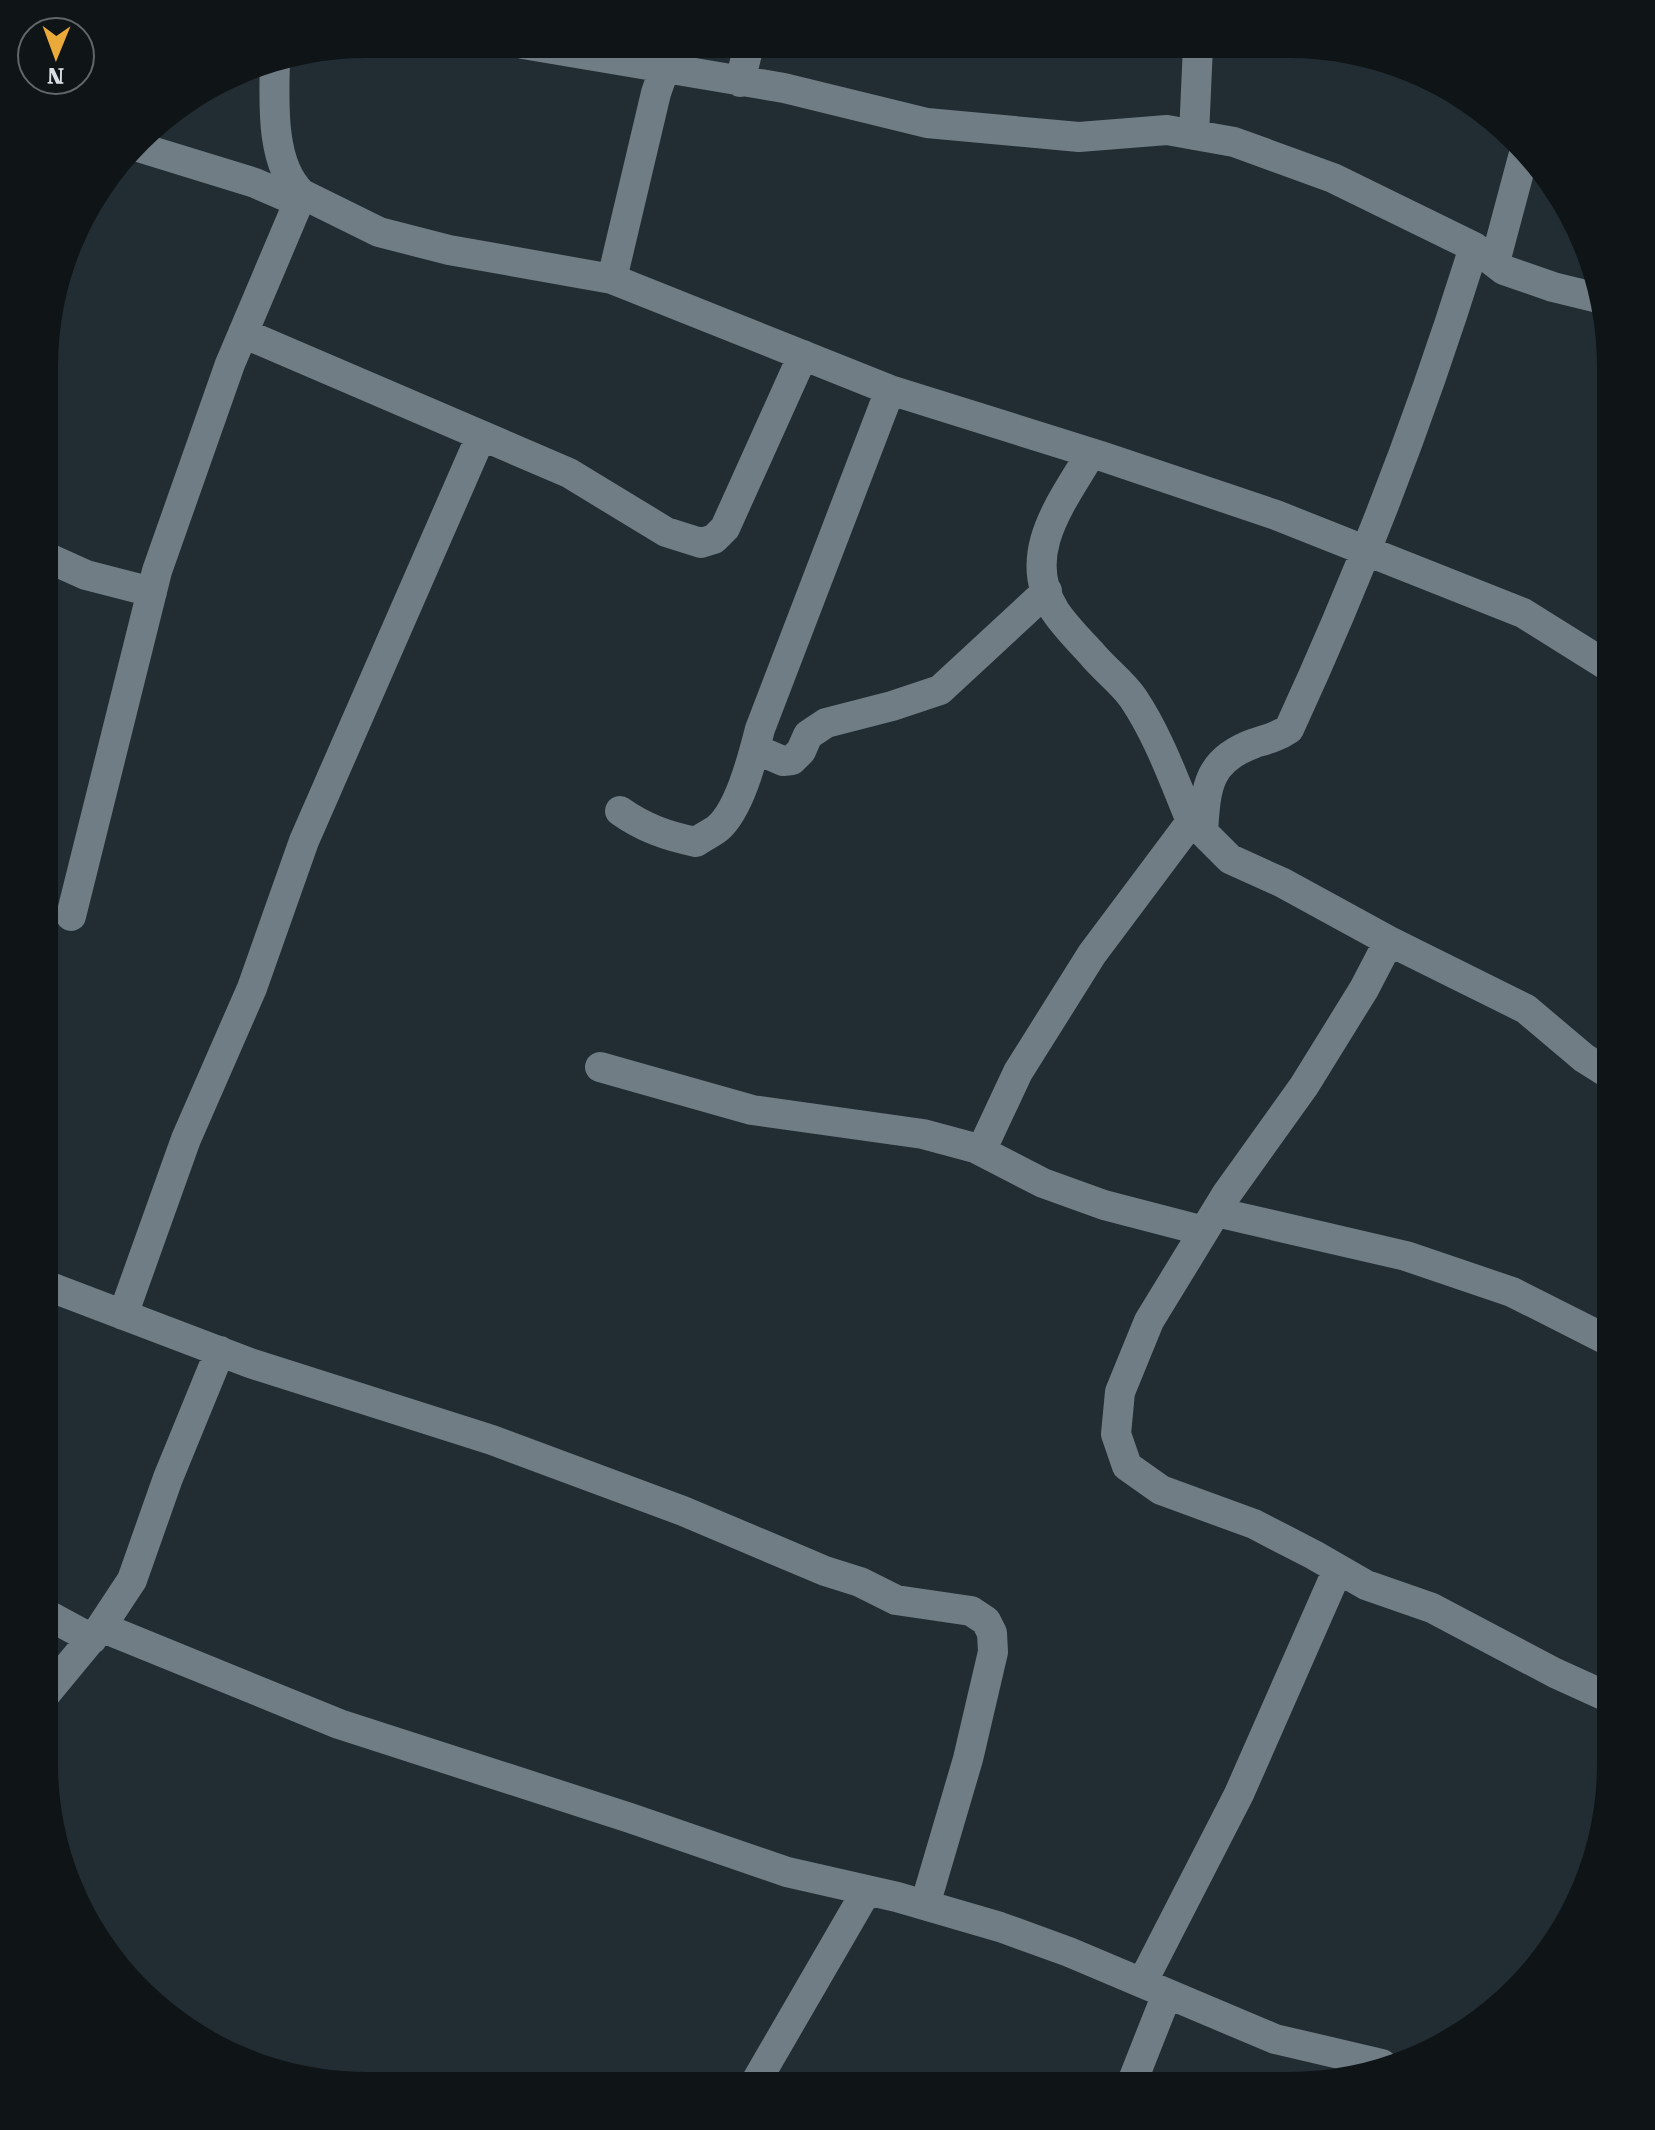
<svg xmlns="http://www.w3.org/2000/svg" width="1655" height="2130" viewBox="0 0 1655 2130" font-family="'Roboto Serif',serif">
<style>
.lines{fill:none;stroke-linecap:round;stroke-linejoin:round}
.street{stroke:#717d85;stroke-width:30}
</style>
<rect width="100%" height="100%" fill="#222c33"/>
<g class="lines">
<path class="street" d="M523 44 784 88 927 123 1079 137 1167 130 1234 142 1333 178 1474 247 1504 270 1553 287 1602 299
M275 59C274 100 270 165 302 194L379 232 449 250 612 279 890 390 1104 457 1276 515 1523 613 1611 668
M740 82 749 45
M1194 135 1198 46
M135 146 255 183 299 202
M1474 247C1423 411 1361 573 1289 729 1277 737 1268 739 1255 743 1207 760 1206 787 1203 832L1230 859 1283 883 1389 941 1526 1009 1584 1058 1611 1075
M1495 262 1523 157
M612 279 656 93 665 67
M243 333 569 473 666 532 701 543 714 539 725 528 803 355
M1091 453C1063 501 1019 554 1055 611 1065 626 1079 640 1091 653 1104 669 1122 682 1133 698 1158 735 1174 780 1191 821
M46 557 86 575 152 592
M755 749 783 761 792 760 801 751 808 735 826 723 892 706 940 690 1047 591
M620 811C644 828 667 836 696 842 703 837 712 833 718 828 740 809 753 756 760 729L890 390
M71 916 157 571 230 364 302 194
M1389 941 1364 989 1304 1086 1226 1195 1149 1321 1120 1392 1116 1434 1127 1466 1161 1490 1254 1524 1314 1555 1366 1585 1432 1608 1555 1673 1610 1698
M600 1067 752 1110 923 1134 975 1148 1043 1183 1104 1205 1204 1231
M981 1151 1018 1072 1092 954 1202 807
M1216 1212 1406 1256 1512 1292 1611 1342
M45 1285 250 1363 492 1440 683 1511 825 1571 860 1582 896 1600 971 1611 986 1621 992 1633 993 1652 968 1759 925 1905
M123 1315 186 1139 252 988 304 841 481 436
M44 1613 92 1639
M101 1627 339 1724 630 1818 787 1872 897 1897 1000 1927 1069 1952 1275 2039 1382 2064
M44 1696 101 1627 132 1580 168 1478 220 1351
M1142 1983 1239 1794 1338 1569
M754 2085 867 1890
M1131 2085 1167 1994"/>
</g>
<path d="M0 0H1655V2130H0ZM366 58H1289A308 308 0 0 1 1597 366V1764A308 308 0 0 1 1289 2072H366A308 308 0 0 1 58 1764V366A308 308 0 0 1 366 58Z" fill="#0f1417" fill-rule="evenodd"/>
<g transform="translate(56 56) rotate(181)"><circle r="38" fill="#0f1417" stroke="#606669" stroke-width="2"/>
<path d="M0-6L14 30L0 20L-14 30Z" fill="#eaaa39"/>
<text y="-12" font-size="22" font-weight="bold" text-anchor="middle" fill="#d9e0e5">N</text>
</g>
</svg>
